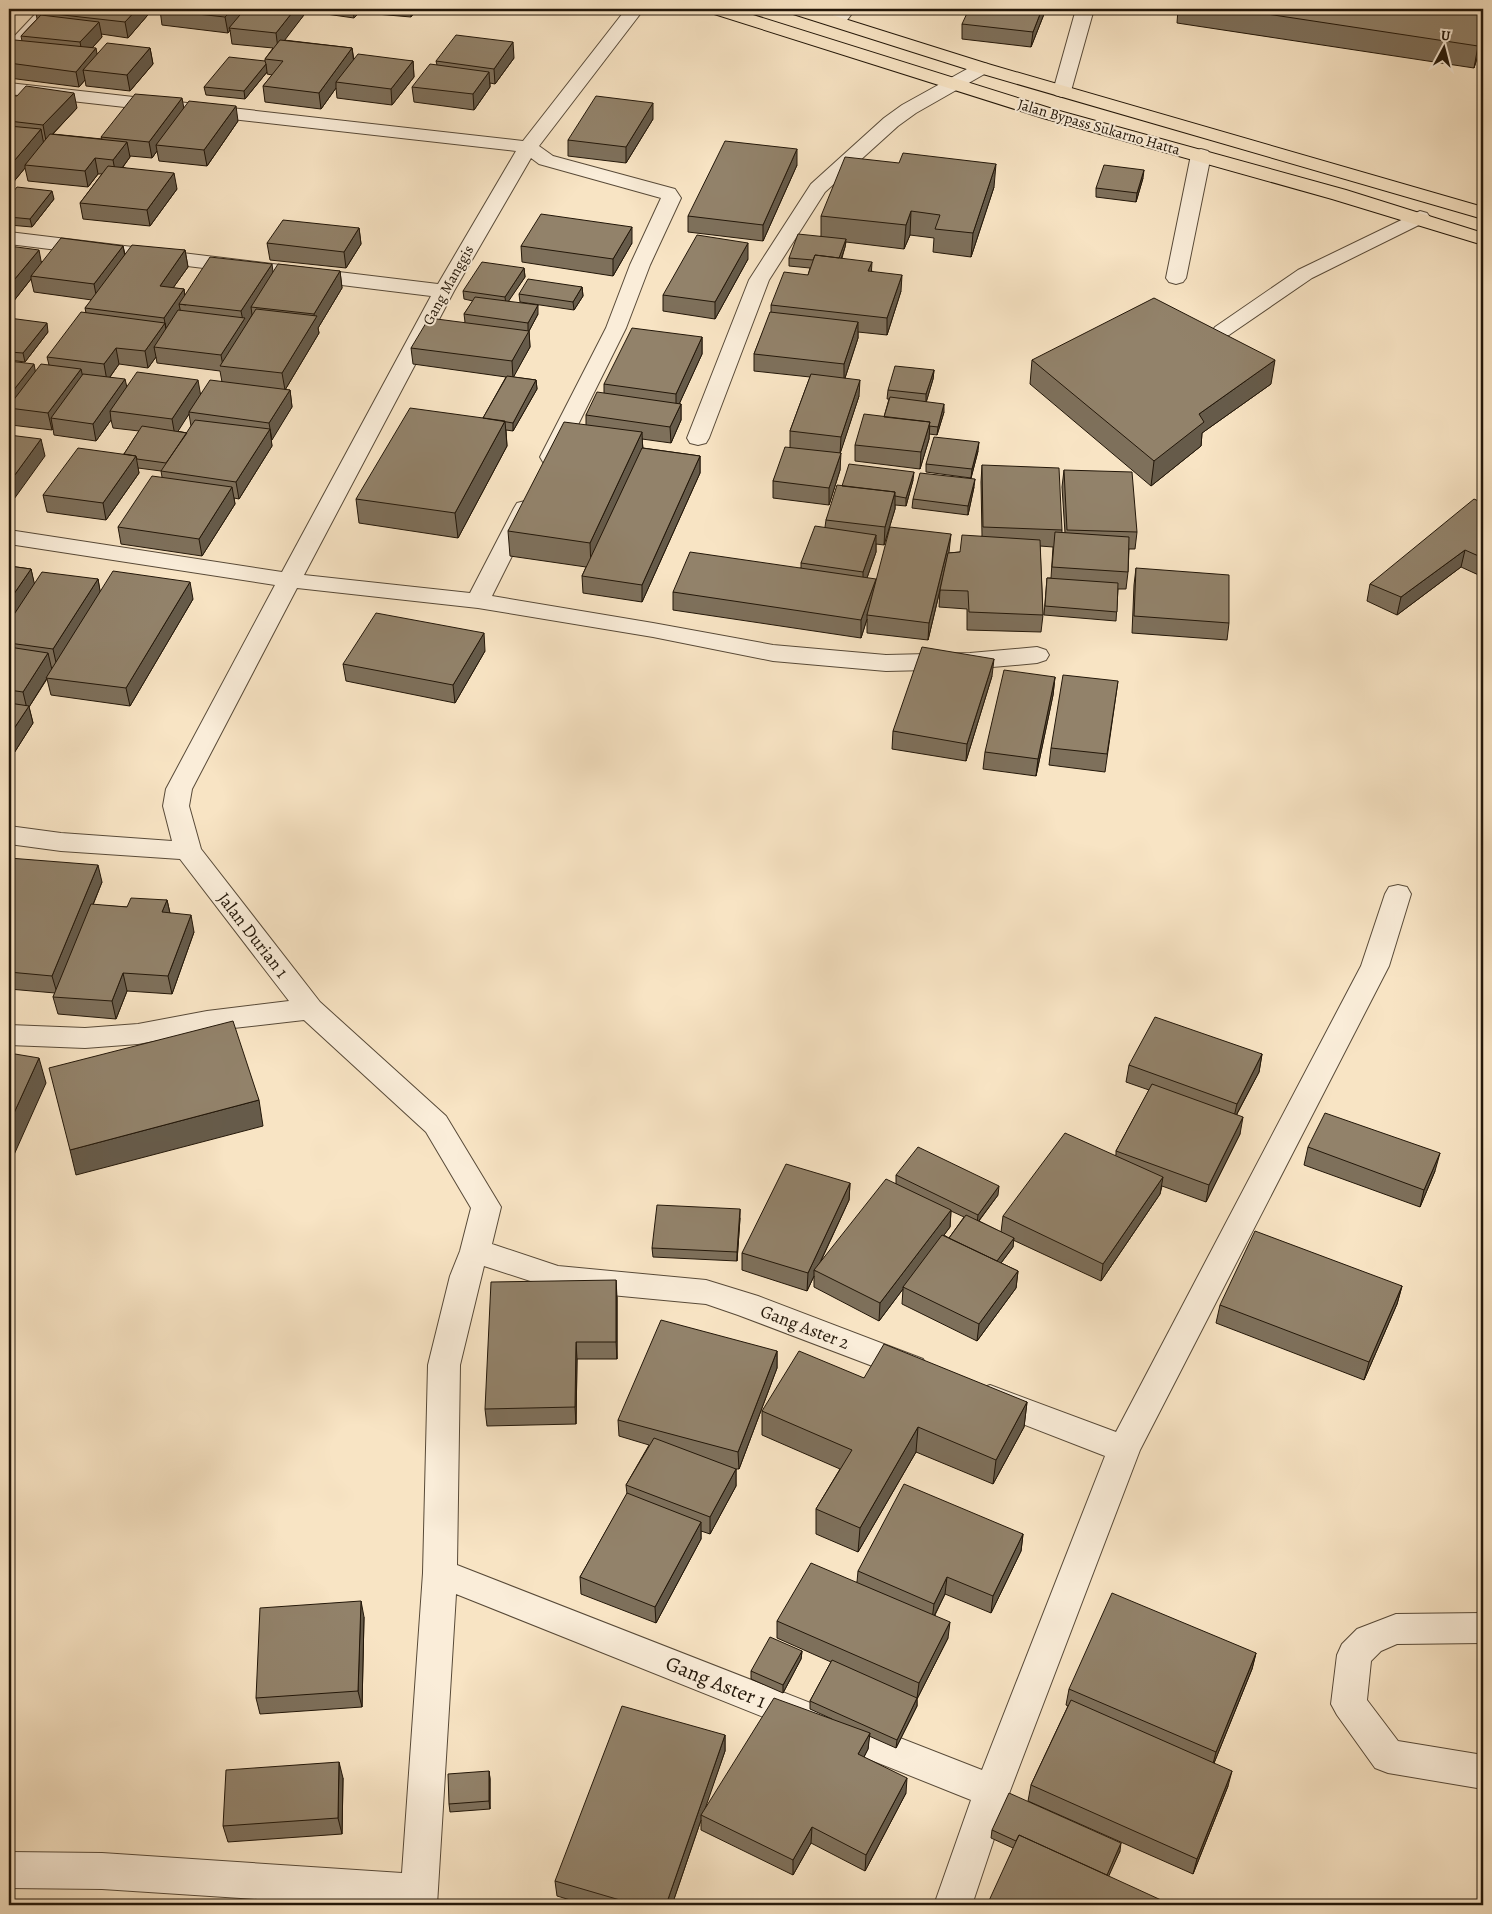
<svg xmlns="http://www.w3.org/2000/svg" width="1492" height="1914" viewBox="0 0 1492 1914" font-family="Alegreya,serif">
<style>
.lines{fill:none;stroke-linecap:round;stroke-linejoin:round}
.minor-casing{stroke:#584a38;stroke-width:2}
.highway-casing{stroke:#231709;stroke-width:2}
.minor{fill:#faedd9;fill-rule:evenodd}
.highway{fill:#f8e4c4;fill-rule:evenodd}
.wall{fill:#7e705b;stroke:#231709;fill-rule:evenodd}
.shaded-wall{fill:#665b4a;stroke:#231709}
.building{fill:#92826a;stroke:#231709}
.labels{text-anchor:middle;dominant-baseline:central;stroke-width:4;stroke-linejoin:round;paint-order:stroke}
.far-street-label{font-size:15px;fill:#231709;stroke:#faedd9}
.street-label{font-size:18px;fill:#231709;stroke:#faedd9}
.near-street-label{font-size:21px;fill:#231709;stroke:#faedd9}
</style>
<rect width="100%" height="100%" fill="#f8e4c4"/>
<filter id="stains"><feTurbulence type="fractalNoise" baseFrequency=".004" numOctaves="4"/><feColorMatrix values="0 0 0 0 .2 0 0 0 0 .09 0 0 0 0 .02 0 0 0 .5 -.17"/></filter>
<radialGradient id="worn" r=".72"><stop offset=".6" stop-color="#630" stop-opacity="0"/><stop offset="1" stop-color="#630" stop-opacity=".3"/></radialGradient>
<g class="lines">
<defs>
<path id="minor" d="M40 9H59L15 56 9 57V42Z
M626 9H644L539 146 553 156 675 189 681 198 650 265 626 328 562 457 559 462 551 464 543 462 540 457 606 328 630 265 661 198 539 164 531 158 454 291 304 575 470 593 514 508 517 503 525 501 533 503 536 508 492 596 653 623 773 645 886 655 970 653 1037 647 1046 650 1049 655 1046 660 1037 663 970 669 886 671 773 661 653 637 478 608 297 588 192 789 189 806 201 849 320 1002 446 1116 501 1207 492 1244 558 1266 706 1280 758 1296 923 1359 928 1368 923 1377 912 1381 738 1315 706 1304 558 1290 484 1266 460 1365 457 1565 982 1770 1105 1456 979 1407 974 1398 979 1389 990 1385 1116 1432 1361 966 1385 894 1389 887 1398 885 1407 887 1411 894 1389 966 1140 1450 1010 1791 972 1905H934L971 1800 456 1594 437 1905H351L102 1889 9 1888V1852L102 1853 402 1873 423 1573 428 1365 450 1276 460 1251 471 1208 426 1132 304 1020 207 1031 138 1044 85 1048 9 1045V1025L85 1028 138 1024 207 1011 289 1001 180 859 61 851 9 844V826L61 833 172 841 163 806 166 789 275 585 9 544V530L282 572 431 296 9 244V232L438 284 516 151 9 94V83L523 141Z
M837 9H855C848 19 844 28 831 25L828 21Z
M1076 9H1094L1071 91 1069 95 1062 97 1055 95 1053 91Z
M982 63 988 64 991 68 988 72 916 113 898 126 825 192 769 280 709 438 706 443 698 445 690 443 687 438 749 280 811 184 884 118 902 105 976 64Z
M1201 149 1208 151 1211 155 1186 278 1183 282 1176 284 1169 282 1166 278 1191 155 1194 151Z
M1420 211 1427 213 1430 217 1427 221 1312 278 1229 335 1222 337 1215 335 1212 331 1215 327 1298 270Z
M1483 1613V1643L1397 1644 1381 1651 1371 1661 1367 1700 1398 1741 1483 1755V1789L1388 1773 1375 1768 1337 1715 1331 1704 1337 1655 1342 1644 1357 1629 1396 1614Z"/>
<path id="highway" d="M708 9H734L1056 110 1346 190 1483 233V245L1332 199 1043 118 711 13Z
M787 9H813L988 64 1483 207V219L976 72 790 13Z"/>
</defs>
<use href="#minor" class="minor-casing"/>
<use href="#highway" class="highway-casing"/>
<use href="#minor" class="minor"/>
<use href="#highway" class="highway"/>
</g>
<path class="wall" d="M39 9H153L128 38 101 34 102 37 92 48 97 54 150 48 153 64 130 91 86 86 85 80 79 87 9 78V46L22 41 21 36 37 19 36 12Z
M308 9H363L354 18 319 13 318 9 317 10Z
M375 9H417L411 17 376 14Z
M950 9H968L967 13Z
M1046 9 1031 47 962 39V24Z
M1178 9H1483V39L1474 68 1177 23Z
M160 10 307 11 284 40 352 48 354 60 413 61 414 77 392 105 337 98 336 88 321 109 265 102 263 86 272 75 267 74V72L245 99 206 95 204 87 265 61V59L273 48 232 44 230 30 228 33 162 25Z
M514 58 495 84 490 83V87L474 110 414 102 412 87 437 65 436 61Z
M9 95 77 108 53 134 102 139 101 137 184 108 238 121 207 166 159 161 157 151 152 158 130 156V157L123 167 177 189 150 226 83 219 80 203 102 174H98L88 187 28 181 25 168 11 185H9Z
M653 119 626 163 568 156V140Z
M797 165 763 241 688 232V216Z
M1143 178 1136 202 1096 197V188Z
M994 187 971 257 933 252 934 238 910 235 904 249 846 242 845 247 842 258 872 271 901 291 887 335 858 332V338L845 378 859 396 840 453V470L829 505 773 498V481L790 447V431L810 377 754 371V354L771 312V305L808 275 810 268 789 266V258L821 236V216Z
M9 197 54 199 32 227 9 225Z
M359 228 361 244 346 268 270 260 267 243Z
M632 243 613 276 522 262 521 246Z
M9 246 41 262 123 246 125 254 185 250 188 267 173 288 184 289 185 296 273 272 340 271 342 288 318 328 319 333 285 390H290L292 407 271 440 272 446 239 499 234 498 235 504 202 556 121 544 118 527 162 477 161 471 138 468 139 473 106 520 47 512 43 495 124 454 139 431 113 428 111 420 96 441 54 435 53 429 52 430 11 425 9 417V418V361L35 372 49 365 47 357 86 313 85 308 92 300 34 292 31 279 9 307ZM156 357 157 363 220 371 222 382 201 394 127 387 110 377 119 364 148 368ZM189 414 191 426 187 433 177 431Z
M748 259 715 319 663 311V295Z
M524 268 525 277 508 301 538 314 529 331 530 347 513 377 536 380 537 389 513 431 506 430 507 446 458 538 359 523 356 499 483 418 506 377 413 364 411 348 465 322 464 314 473 301 464 299 463 291Z
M582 287 583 296 574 310 520 302 519 294Z
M9 318 48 332 25 362 9 360Z
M702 337V354L679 404H681V420L671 443 642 439 643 448 700 456V473L642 602 583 593 582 576 586 567 510 556 508 531 586 425V415L604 393V384Z
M1032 360 1271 384 1202 433 1201 446 1151 486 1030 384Z
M934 370 933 379 926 402 944 412 937 435 929 434V439L920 469 855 461V445L884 417 889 399H887L888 390Z
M978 451 971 478 926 472V464Z
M982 465 1062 530V533H1065L1062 487 1064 470 1137 532 1135 549H1129L1128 572 1126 589H1118L1116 621 1044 615 1047 578H1051L1053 547 1040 546 1043 615 1041 632 967 630V609L939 607 940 590 942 582 928 640 867 633V619L861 638 673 610V592L801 568V563L825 527 826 520 842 486 913 480 906 506 895 505V509L884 545 876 544V552L867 578 875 585 949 553 960 552 982 536 981 482Z
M974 487 968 515 912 508 913 499Z
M1483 503V577L1461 567 1397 615 1367 601 1370 584Z
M9 566 31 569 34 584 98 579 100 592 193 599 130 706 51 695 47 679 29 707 33 723 9 761Z
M1136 568 1229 623 1227 640 1132 633 1134 585Z
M485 651 455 703 346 681 343 664Z
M992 676 966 761 892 749 893 731Z
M1055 677 1053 695 1036 776 983 769 985 752Z
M1118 681 1105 772 1049 765 1051 748Z
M9 858 102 882 93 905 127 907 167 900 170 913 194 932 172 994 127 991 116 1019 58 1014 53 997 55 993 9 989Z
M1262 1054 1259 1072 1237 1114 1240 1134 1206 1202 1162 1186 1160 1194 1101 1281 1013 1240V1247L1001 1263 1018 1271 1016 1288 977 1341 902 1304 903 1289 879 1321 814 1287V1276L807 1291 742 1270V1253L850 1183 849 1200 821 1261 896 1184V1175L998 1195 979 1221 1001 1232 1003 1216 1116 1155V1151L1149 1090 1126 1082 1129 1065ZM951 1211 964 1217 949 1238 944 1235 950 1227Z
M1308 1147 1435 1171 1420 1207 1304 1165Z
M740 1218 737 1261 653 1257 652 1248Z
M1402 1286 1397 1304 1364 1380 1216 1323 1220 1305Z
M617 1297V1359H577L576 1424 487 1426 485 1409Z
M777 1351V1368L739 1469H736V1486L710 1534 701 1531V1539L656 1623 581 1594 580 1577 627 1494 626 1485 649 1445 619 1436 618 1420Z
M864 1378 1027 1402 1024 1427 993 1484 916 1452 858 1552 816 1534V1509L840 1469 762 1435V1411Z
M1023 1534 1021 1551 991 1613 945 1594 935 1615 948 1638 917 1699V1706L896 1748 869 1736 868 1749 864 1757 906 1793 865 1871 811 1843 793 1875 701 1830V1820L672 1905H587L557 1896 555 1881 725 1735V1751L705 1807 832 1719 810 1709V1701L831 1662 777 1638V1621L857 1582 858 1571Z
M364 1617 362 1707 260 1714 256 1698Z
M802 1651 801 1659 783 1693 751 1679V1671Z
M1256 1653 1252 1669 1214 1763 1228 1786 1193 1874 1028 1801 1031 1785 1068 1706 1066 1705 1069 1689Z
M489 1771 490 1779V1809L450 1812 449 1804Z
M343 1778 342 1834 228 1842 223 1826Z
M992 1830 1120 1851 1108 1876 1013 1848 991 1838Z"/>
<path class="shaded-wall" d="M137 9H153L128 38 125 22Z
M233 9H248L229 28 230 30 228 33 225 17Z
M295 9H307V11L278 49 276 33Z
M354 9H363L354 18 353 10Z
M411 9H417L411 17Z
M1042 9H1046L1031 47 1033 32Z
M99 22 102 37 83 58 80 42Z
M1483 30V39L1474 68 1478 46Z
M513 42 514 58 495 84 494 69Z
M96 48 99 64 83 70 85 80 79 87 76 72Z
M150 48 153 64 130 91 127 75Z
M352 48 354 64 336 82V88L321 109 319 93Z
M413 61 414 77 392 105 391 89Z
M266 64 267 72 245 99 244 91Z
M489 72 490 87 474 110 473 94Z
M74 93 77 108 46 141 43 125Z
M182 98 185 114 156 145 157 151 152 158 149 142Z
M653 103V119L626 163V147Z
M236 106 238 121 207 166 204 150Z
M41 129 44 145 25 165V168L11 185 9 176V167Z
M127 142 130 157 116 176 113 160Z
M797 149V165L763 241V225Z
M95 158 98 174 88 187 85 171Z
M996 164 994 187 971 257 973 233Z
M1144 170 1143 178 1136 202 1137 193Z
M174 173 177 189 150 226 147 210Z
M52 191 54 199 32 227 30 219Z
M911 211 910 235 904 249 906 225Z
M632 227V243L613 276V259Z
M359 228 361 244 346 268 344 252Z
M846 239 845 247 837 271V263Z
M748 243V259L715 319V302Z
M123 246 126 262 97 300 94 284Z
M39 250 42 266 31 276V279L9 307V286Z
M185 250 188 267 163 302 160 286Z
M872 262 871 278 868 271Z
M272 264 274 280 251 307 252 315 223 366 221 355 243 321 241 311Z
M524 268 525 277 506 305 505 297Z
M340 271 342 288 318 328 319 333 285 390 282 373 315 319 314 314Z
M902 275 901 291 887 335V318Z
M582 287 583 296 574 310 573 302Z
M184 289 186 305 179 304 181 314 167 334 164 318Z
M538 305V314L529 331 530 347 513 378 512 361 528 331V323Z
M858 322V338L844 381V364Z
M47 323 48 332 25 362 23 353Z
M165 323 168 339 154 347 156 357 148 368 145 351Z
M702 337V354L676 411V394Z
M116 348 119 364 107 381 104 364Z
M1275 360 1271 384 1202 433 1201 446 1151 486 1154 461 1199 414Z
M34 364 37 380 9 408V396Z
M81 369 85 386 51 418 53 429 52 430 48 413Z
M934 370 933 379 926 403V394Z
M125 379 129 396 110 411 111 420 96 441 93 424Z
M198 380 201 397 189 412V414L175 436 172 419Z
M536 380 537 389 513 431V423Z
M860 380 859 396 840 454 841 437Z
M290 390 292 407 272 440 269 423Z
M681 404V420L671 443 670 427Z
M944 404V412L937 435 938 427Z
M505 421 507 446 458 538 455 513Z
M930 422 929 439 920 469 921 452Z
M270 429 272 446 239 499 236 482Z
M642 432 643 457 591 568 590 543Z
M41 439 45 456 9 506V483Z
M979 442 978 451 971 478 972 469Z
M841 453 840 470 829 505V488Z
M136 456 139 473 106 520 103 503Z
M700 456V473L642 602V585Z
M914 472 913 480 906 506V498Z
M975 479 974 487 968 515V506Z
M232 487 235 504 202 556 199 539Z
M895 492V509L884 545 885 527Z
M951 534 949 552 928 640 929 623Z
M876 535V552L863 589V572Z
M1465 550 1461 567 1397 615 1401 597Z
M31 569 35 586 9 625V601Z
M98 579 101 596 57 667 53 649Z
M876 579 875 596 867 615V619L861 638V620Z
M190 582 193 599 130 706 126 688Z
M484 633 485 651 455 703 453 685Z
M48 653 52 670 29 707 33 723 9 761V736L27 709 23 692Z
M994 659 992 676 966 761 967 744Z
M1055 677 1053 695 1036 776 1038 759Z
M98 865 102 882 57 993 52 976Z
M167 900 171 918 162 912Z
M191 915 194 932 172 994 168 976Z
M123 973 127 991 116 1019 112 1001Z
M1262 1054 1259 1072 1233 1121 1237 1104Z
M39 1058 46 1083 9 1166V1124Z
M259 1100 263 1126 76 1175 70 1150Z
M1243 1117 1240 1134 1206 1202 1209 1185Z
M1440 1153 1435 1171 1420 1207 1424 1190Z
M1163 1177 1160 1194 1101 1281 1103 1264Z
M850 1183 849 1200 816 1271 814 1270V1276L807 1291 808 1273Z
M999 1186 998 1195 977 1223 978 1215Z
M740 1209V1218L737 1261V1252Z
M951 1210 950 1227 904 1288 903 1287V1289L879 1321 880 1303Z
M1014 1238 1013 1247 995 1271 996 1262Z
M1018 1271 1016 1288 977 1341 979 1324Z
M616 1280 617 1297V1359L616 1342Z
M1402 1286 1397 1304 1364 1380 1369 1362Z
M576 1342 577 1359 576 1424 575 1407Z
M777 1351V1368L739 1469 738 1452Z
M1027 1402 1024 1427 993 1484 996 1460Z
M918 1427 916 1452 858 1552 860 1528Z
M736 1469V1486L710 1534V1517Z
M701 1522V1539L656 1623 655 1607Z
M1023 1534 1021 1551 991 1613 993 1596Z
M947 1577 945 1594 932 1620 934 1604Z
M361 1601 364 1617 362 1707 358 1691Z
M950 1622 948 1638 917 1699V1706L896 1748 897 1740 917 1698 919 1683Z
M802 1651 801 1659 783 1693V1685Z
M1256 1653 1252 1669 1212 1768 1216 1752Z
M870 1733 868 1749 857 1770 858 1754Z
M725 1735V1751L703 1815H701V1820L672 1905H666Z
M339 1762 343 1778 342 1834 338 1818Z
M489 1771 490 1779V1809L489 1801Z
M1232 1771 1228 1786 1193 1874 1197 1859Z
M907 1778 906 1793 865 1871 866 1855Z
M812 1827 811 1843 793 1875V1860Z
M1121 1843 1120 1851 1103 1889 1104 1881Z"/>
<path class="building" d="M39 9H137L125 22 36 12Z
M161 9H233L225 17 160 10Z
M245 9H295L276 33 229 28Z
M341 9H354L353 10Z
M969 9H1042L1033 32 962 24Z
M1234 9H1483V30L1478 46Z
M41 15 99 22 80 42 21 36Z
M456 35 513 42 494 69 436 61Z
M15 40 96 48 76 72 9 63V46Z
M280 40 352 48 319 93 263 86 283 61 265 59Z
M107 43 150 48 127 75 83 70Z
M358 54 413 61 391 89 336 82Z
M229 57 265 61 266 64 244 91 204 87Z
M430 64 489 72 473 94 412 87Z
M26 86 74 93 43 125 9 121V95L17 96Z
M135 94 182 98 149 142 101 137Z
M596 96 653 103 626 147 568 140Z
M189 101 236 106 204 150 156 145Z
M9 126 41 129 9 167Z
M50 134 127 142 113 160 95 158 85 171 25 165Z
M725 141 797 149 763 225 688 216Z
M903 153 996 164 973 233 935 229 940 215 911 211 906 225 821 216 845 157 899 163Z
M1104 165 1144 170 1137 193 1096 188Z
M108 166 174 173 147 210 80 203Z
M17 187 52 191 30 219 9 217V197Z
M541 214 632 227 613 259 521 246Z
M283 220 359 228 344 252 267 243Z
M798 234 846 239 839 258 815 255 813 260 789 258Z
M697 235 748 243 715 302 663 295Z
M61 238 123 246 94 284 31 276Z
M132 245 185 250 160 286 184 289 164 318 85 308Z
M9 246 39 250 9 286Z
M815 255 872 262 868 271 902 275 887 318 771 305 784 272 808 275Z
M210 257 272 264 241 311 179 304Z
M482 262 524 268 505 297 463 291Z
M278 264 340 271 314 314 251 307Z
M528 279 582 287 573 302 519 294Z
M475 297 538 305 528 323 464 314Z
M1154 298 1275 360 1199 414 1204 422 1154 461 1032 360Z
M256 309 317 316 282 373 220 366Z
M178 310 245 318 221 355 154 347Z
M81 312 165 323 145 351 116 348 104 364 47 357Z
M770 312 858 322 844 364 754 354Z
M9 318 47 323 23 353 9 352Z
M429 318 529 331 512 361 411 348Z
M632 328 702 337 676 394 604 384Z
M9 361 34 364 9 396Z
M41 364 81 369 48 413 9 408V406Z
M895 366 934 370 926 394 888 390Z
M137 372 198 380 172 419 110 411Z
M83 374 125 379 93 424 51 418Z
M811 374 860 380 841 437 790 431Z
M507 376 536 380 513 423 483 418Z
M210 380 290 390 269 423 189 412Z
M597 392 681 404 670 427 586 415Z
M890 397 944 404 938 427 929 426 930 422 884 417Z
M410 408 505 421 455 513 356 499Z
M864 414 930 422 921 452 855 445Z
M195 420 270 429 236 482 161 471Z
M564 422 642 432 590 543 508 531Z
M142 426 187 433 166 463 137 459 136 456 124 454Z
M9 435 41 439 9 483Z
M934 437 979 442 972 469 926 464Z
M785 447 841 453 829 488 773 481Z
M78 448 136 456 103 503 43 495Z
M642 448 700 456 642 585 582 576Z
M849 464 914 472 906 498 895 496V492L842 486Z
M982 465 1059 468 1062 530 983 527Z
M1064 470 1132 472 1137 532 1067 530Z
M920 473 975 479 968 506 913 499Z
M152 476 232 487 199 539 118 527Z
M837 485 895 492 885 527 826 520Z
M1474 499 1483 503V558L1465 550 1401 597 1370 584Z
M815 526 876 535 863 572 801 563Z
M890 527 951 534 929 623 867 615Z
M1055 532 1129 537 1128 572 1052 567Z
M962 535 1040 540 1043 615 969 612 968 591 940 590 948 553 960 552Z
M690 552 876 579 861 620 673 592Z
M9 566 31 569 9 601Z
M1136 568 1229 575V623L1134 616Z
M113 571 190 582 126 688 46 678Z
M42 572 98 579 53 649 9 643V622Z
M1047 578 1118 583 1117 612 1045 606Z
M376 613 484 633 453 685 343 664Z
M9 647 48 653 23 692 9 690Z
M922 647 994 659 967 744 893 731Z
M1004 670 1055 677 1038 759 985 752Z
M1063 675 1118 681 1107 754 1051 748Z
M9 703 29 706 9 736Z
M9 858 98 865 52 976 9 972Z
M131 898 167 900 162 912 191 915 168 976 123 973 112 1001 53 997 91 904 127 907Z
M1155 1017 1262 1054 1237 1104 1129 1065Z
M233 1021 259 1100 70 1150 49 1068Z
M9 1053 39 1058 9 1124Z
M1152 1084 1243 1117 1209 1185 1116 1151Z
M1325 1113 1440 1153 1424 1190 1308 1147Z
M1065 1133 1163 1177 1103 1264 1003 1216Z
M918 1147 999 1186 978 1215 896 1175Z
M786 1164 850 1183 808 1273 742 1253Z
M886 1179 951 1210 880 1303 814 1270Z
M657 1205 740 1209 737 1252 652 1248Z
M966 1215 1014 1238 997 1261 949 1238Z
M1255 1231 1402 1286 1369 1362 1220 1305Z
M942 1235 1018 1271 979 1324 903 1287Z
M616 1280V1342H576L575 1407 485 1409 491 1282Z
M661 1320 777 1351 738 1452 618 1420Z
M884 1344 1027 1402 996 1460 918 1427 860 1528 816 1509 852 1450 762 1411 799 1351 864 1378Z
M654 1438 736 1469 710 1517 626 1485Z
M904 1484 1023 1534 993 1596 947 1577 934 1604 858 1571Z
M627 1493 701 1522 655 1607 580 1577Z
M811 1563 950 1622 919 1683 777 1621Z
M1112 1593 1256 1653 1216 1752 1069 1689Z
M361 1601 358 1691 256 1698 260 1608Z
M770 1637 802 1651 783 1685 751 1671Z
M832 1660 917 1698 897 1740 810 1701Z
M774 1698 870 1733 858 1754 907 1778 866 1855 812 1827 793 1860 701 1815Z
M1071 1700 1232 1771 1197 1859 1031 1785Z
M622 1706 725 1735 666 1905H637L555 1881Z
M339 1762 338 1818 223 1826 226 1770Z
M489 1771V1801L449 1804 448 1774Z
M1009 1793 1121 1843 1107 1875 1019 1835 1016 1841 992 1830Z
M1019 1835 1172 1905H987Z"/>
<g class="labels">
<g class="far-street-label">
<text transform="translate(1099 127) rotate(16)">Jalan Bypass Sukarno Hatta</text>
<text transform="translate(448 285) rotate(-61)">Gang Manggis</text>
</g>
<g class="street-label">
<text transform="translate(253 935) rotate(52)">Jalan Durian 1</text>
<text transform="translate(805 1327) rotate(21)">Gang Aster 2</text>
</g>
<g class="near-street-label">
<text transform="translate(716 1682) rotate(22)">Gang Aster 1</text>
</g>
</g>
<rect width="1492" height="1914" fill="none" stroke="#f8e4c4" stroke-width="30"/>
<rect x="10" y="10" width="1472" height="1894" fill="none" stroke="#231709" stroke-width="2.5"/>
<rect x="15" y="15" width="1462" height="1884" fill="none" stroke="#231709"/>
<g transform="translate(1444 48) rotate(7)" stroke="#faedd9" stroke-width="4" paint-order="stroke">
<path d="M0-4L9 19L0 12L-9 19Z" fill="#231709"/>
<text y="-8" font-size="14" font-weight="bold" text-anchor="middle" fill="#231709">U</text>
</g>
<rect width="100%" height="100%" filter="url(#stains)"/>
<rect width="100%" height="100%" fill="url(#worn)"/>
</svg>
